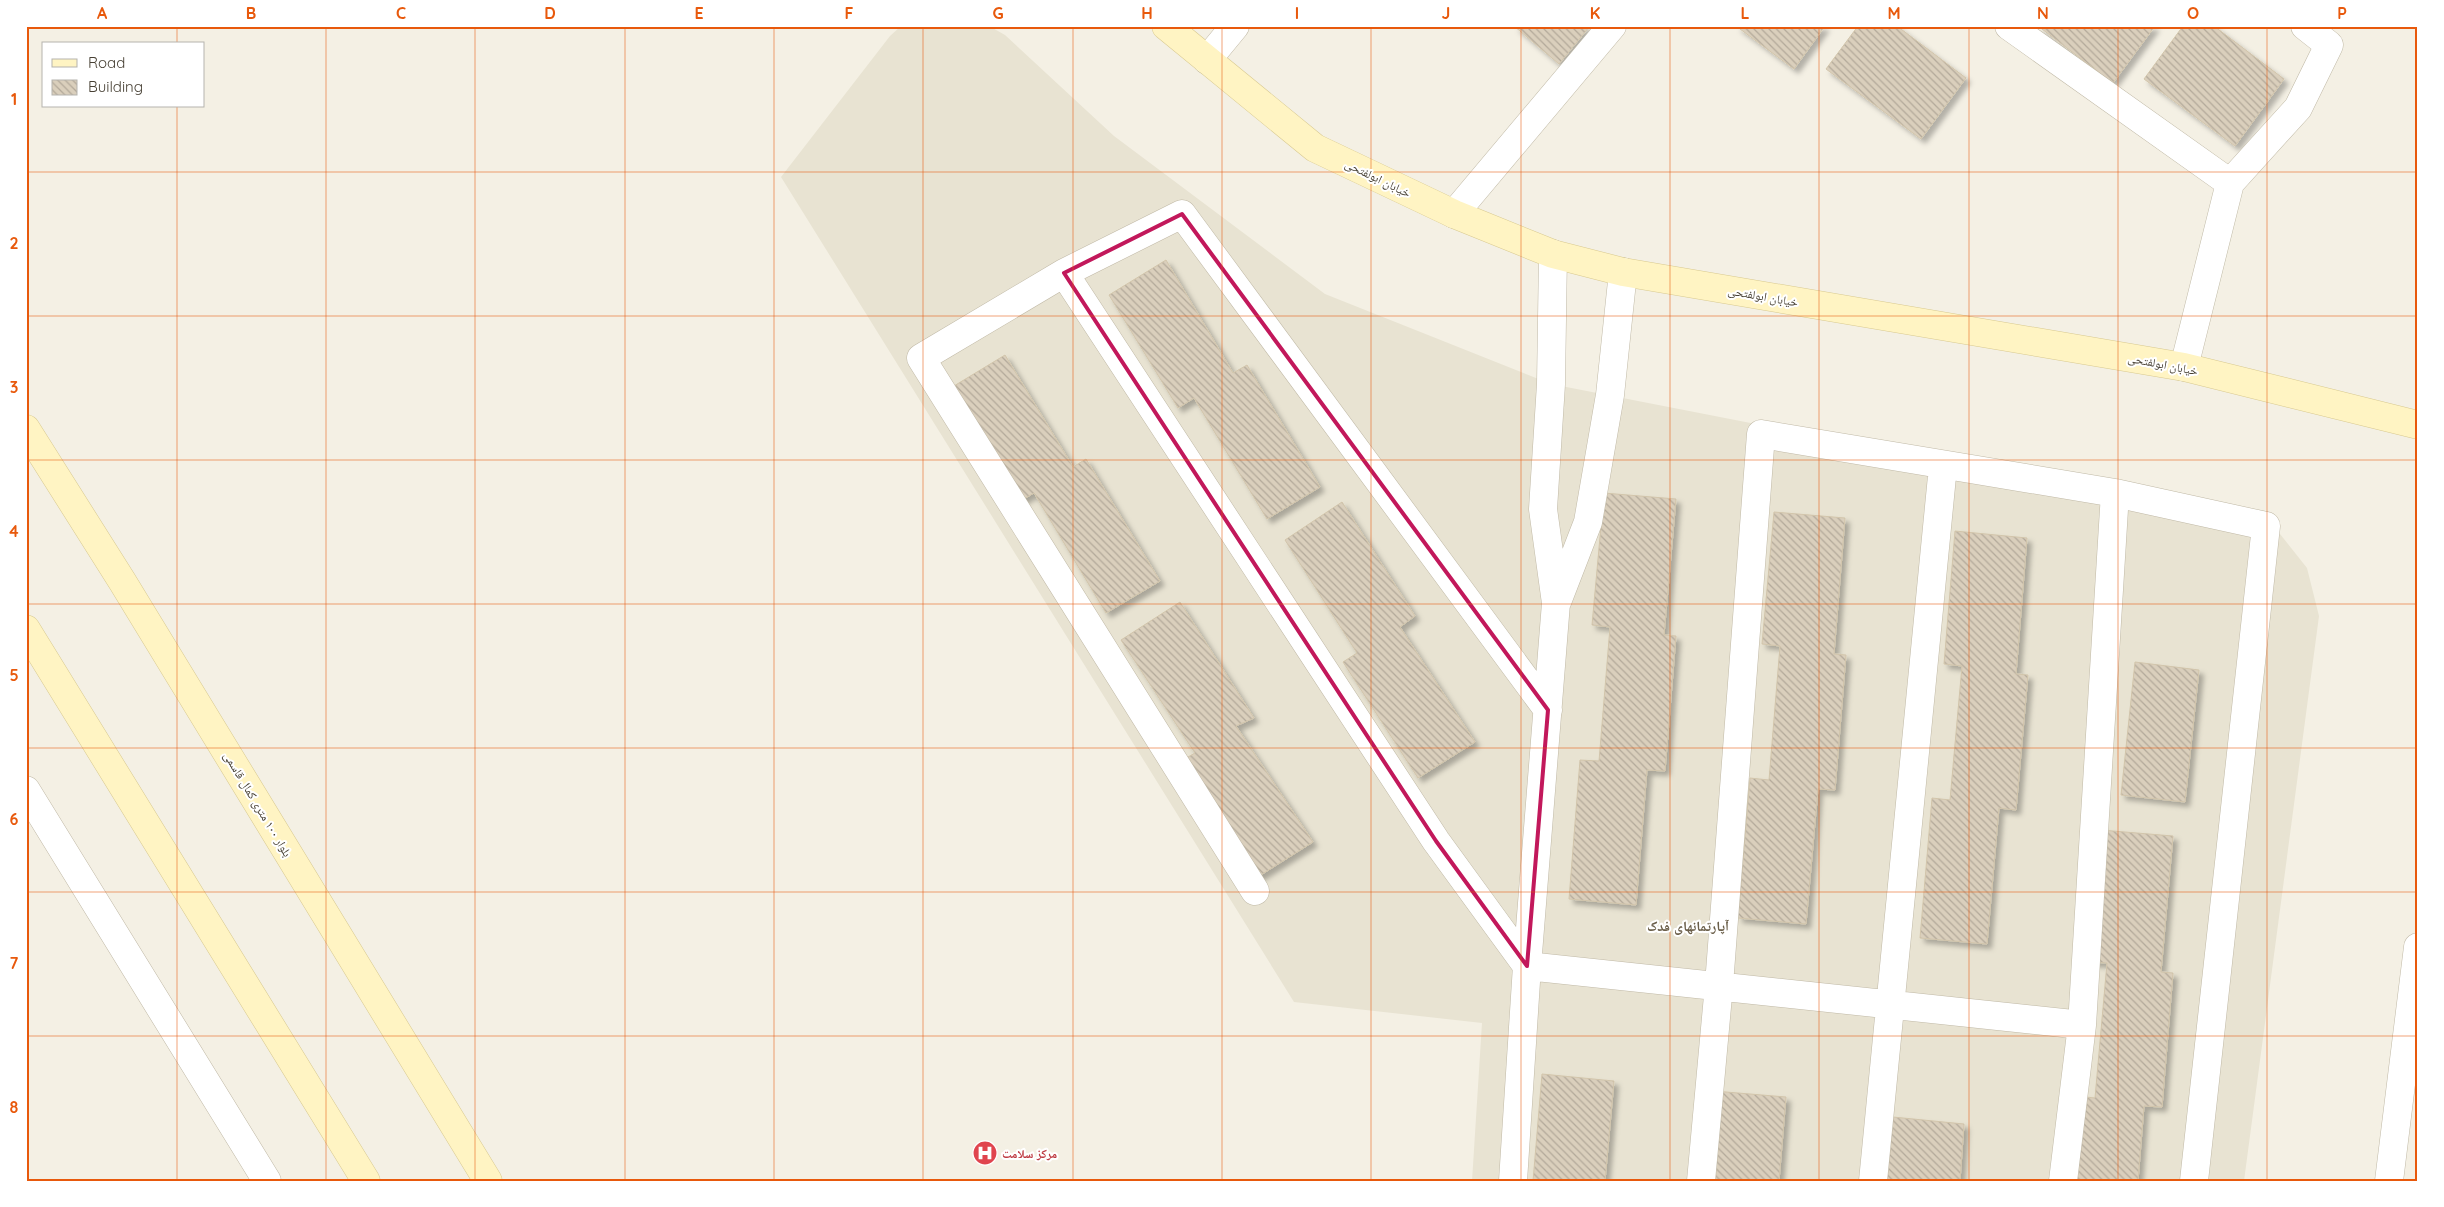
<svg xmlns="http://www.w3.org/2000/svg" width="2444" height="1207" viewBox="0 0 2444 1207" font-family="Quicksand,'Noto Naskh Arabic',sans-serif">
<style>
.residential{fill:#e8e3d2}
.building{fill:url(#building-back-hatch);stroke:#d2c5ab;filter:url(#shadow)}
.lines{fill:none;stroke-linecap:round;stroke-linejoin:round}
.street-casing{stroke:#c0b9a6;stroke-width:29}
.secondary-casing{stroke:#d8c990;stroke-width:29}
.street{stroke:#fff;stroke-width:28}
.secondary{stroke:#fff4c3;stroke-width:28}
.marked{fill:none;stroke:#c2185b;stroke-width:4;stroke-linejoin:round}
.grid{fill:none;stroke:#e8590c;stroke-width:1;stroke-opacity:0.55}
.labels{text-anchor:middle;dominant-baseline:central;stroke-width:4;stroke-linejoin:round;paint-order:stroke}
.street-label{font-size:12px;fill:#474034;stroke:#fff}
.health-label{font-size:12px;font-weight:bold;fill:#be3a42;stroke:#fff;text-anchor:start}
.neighbourhood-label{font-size:14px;font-weight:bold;fill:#6b5f4a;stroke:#fff}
.neatline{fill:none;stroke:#e8590c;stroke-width:2}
.grid-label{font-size:16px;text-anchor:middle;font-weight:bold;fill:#e8590c}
</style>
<defs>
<pattern id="building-back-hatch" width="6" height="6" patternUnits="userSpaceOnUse" patternTransform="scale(1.25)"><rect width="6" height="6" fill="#dacfbc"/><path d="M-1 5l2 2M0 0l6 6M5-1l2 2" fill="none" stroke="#b3a99a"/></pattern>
<filter id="shadow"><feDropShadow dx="4.5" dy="4.5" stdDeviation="2.5" flood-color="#0004"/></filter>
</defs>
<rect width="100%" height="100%" fill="#f4f0e4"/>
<path class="residential" d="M901 26H989L1005 35 1114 136 1325 294 1551 384 2232 517 2280 534 2307 568 2319 616 2244 1181H1472L1482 1023 1294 1002 781 177 890 36Z"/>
<path class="building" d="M1514 26H1590L1559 64Z
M1736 26H1825L1794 69Z
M1858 26H1897L1966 78 1921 139 1826 69Z
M2038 26H2155L2113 83Z
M2183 26H2214L2284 79 2235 146 2144 79Z
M1166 260 1233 373 1247 365 1320 487 1267 519 1194 398 1178 408 1109 295Z
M1005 355 1073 467 1086 459 1160 581 1106 613 1034 493 1017 503 949 389Z
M1604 493 1676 499 1664 635 1676 636 1665 771 1647 770 1636 905 1569 899 1580 760 1599 761 1610 627 1592 625Z
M1342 502 1415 616 1400 627 1475 742 1418 778 1343 662 1357 653 1285 540Z
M1774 512 1845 518 1834 654 1846 655 1835 790 1818 789 1806 924 1738 918 1750 778 1769 780 1780 646 1762 644Z
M1955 531 2027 538 2016 674 2028 675 2016 810 1999 808 1987 944 1920 938 1932 798 1950 800 1962 666 1944 664Z
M1180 602 1254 718 1236 726 1313 842 1256 878 1181 761 1195 753 1121 640Z
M2135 662 2199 670 2185 802 2121 795Z
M2101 830 2173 836 2161 972 2173 973 2162 1107 2144 1106 2138 1181H2070L2077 1096 2095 1098 2107 963 2089 962Z
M1542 1074 1614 1081 1605 1181H1533Z
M1714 1091 1786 1097 1779 1181H1706Z
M1893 1117 1964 1124 1960 1181H1887Z"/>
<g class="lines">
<defs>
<path id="street" d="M2009 26 2230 183
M1207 60 1235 26
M1454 214 1612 26
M1064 273 1182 214 1548 710
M2184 367 2230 183 2298 108 2329 45 2305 26
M2115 493 2266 526 2194 1181
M1557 602 1588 522 1610 395 1623 272
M26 790 267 1181
M1255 891 921 358 1064 273 1436 841 1527 966 2082 1025
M1513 1181 1527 966 1556 603 1543 509 1551 384 1553 254
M1701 1181 1719 985 1761 434 2115 493 2082 1025 2063 1181
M1873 1181 1943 466
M2389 1181 2418 947"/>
<path id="secondary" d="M1166 26 1315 148 1454 214 1553 254 1623 272 2184 367 2418 425
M26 429 122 581 488 1181
M26 629 366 1181"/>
</defs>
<use href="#street" class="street-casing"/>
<use href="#secondary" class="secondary-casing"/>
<use href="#street" class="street"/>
<use href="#secondary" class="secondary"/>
</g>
<path class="marked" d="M1182 214 1548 710 1527 966 1436 841 1064 273Z"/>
<path class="grid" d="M177 26V44M326 26V1181M475 26V1181M625 26V1181M774 26V1181M923 26V1181M1073 26V1181M1222 26V1181M1371 26V1181M1521 26V1181M1670 26V1181M1819 26V1181M1969 26V1181M2118 26V1181M2267 26V1181M177 106V1181M26 172H2418M26 316H2418M26 460H2418M26 604H2418M26 748H2418M26 892H2418M26 1036H2418"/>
<defs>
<symbol id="hospital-disc" viewBox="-11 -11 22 22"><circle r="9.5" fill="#e0444e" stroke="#fff"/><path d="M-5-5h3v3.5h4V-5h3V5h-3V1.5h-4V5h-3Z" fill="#fff"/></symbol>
</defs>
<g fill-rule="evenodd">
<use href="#hospital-disc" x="971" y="1139" width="28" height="28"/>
</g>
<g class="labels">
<g class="street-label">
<text transform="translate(1378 178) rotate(26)">خیابان ابولفتحی</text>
<text transform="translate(1763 296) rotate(10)">خیابان ابولفتحی</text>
<text transform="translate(2163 364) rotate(11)">خیابان ابولفتحی</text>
<text transform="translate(258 804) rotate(59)">بلوار ۱۰۰ متری کمال قاسمی</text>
</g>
<g class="health-label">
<text x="1002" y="1153">مرکز سلامت</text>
</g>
<g class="neighbourhood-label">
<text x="1688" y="926">آپارتمانهای فدک</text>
</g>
</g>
<rect width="2444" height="1207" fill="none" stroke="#ffffff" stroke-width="55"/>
<rect x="42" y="42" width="162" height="65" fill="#ffffff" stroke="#b5b3ae"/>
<rect x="52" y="59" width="25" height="8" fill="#fff4c3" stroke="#b5b3ae"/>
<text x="88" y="68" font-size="15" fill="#474034">Road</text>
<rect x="52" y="80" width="25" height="15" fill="url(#building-back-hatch)" stroke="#b5b3ae"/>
<text x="88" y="92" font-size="15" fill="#474034">Building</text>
<rect x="28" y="28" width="2388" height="1152" class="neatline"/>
<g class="grid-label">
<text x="102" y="19">A</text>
<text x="251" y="19">B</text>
<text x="401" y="19">C</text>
<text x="550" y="19">D</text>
<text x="699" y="19">E</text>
<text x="849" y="19">F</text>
<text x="998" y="19">G</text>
<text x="1147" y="19">H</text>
<text x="1297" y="19">I</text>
<text x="1446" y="19">J</text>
<text x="1595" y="19">K</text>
<text x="1745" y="19">L</text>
<text x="1894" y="19">M</text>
<text x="2043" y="19">N</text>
<text x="2193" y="19">O</text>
<text x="2342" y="19">P</text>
<text x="14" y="105">1</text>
<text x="14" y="249">2</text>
<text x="14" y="393">3</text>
<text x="14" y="537">4</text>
<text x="14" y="681">5</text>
<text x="14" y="825">6</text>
<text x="14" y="969">7</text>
<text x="14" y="1113">8</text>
</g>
</svg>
